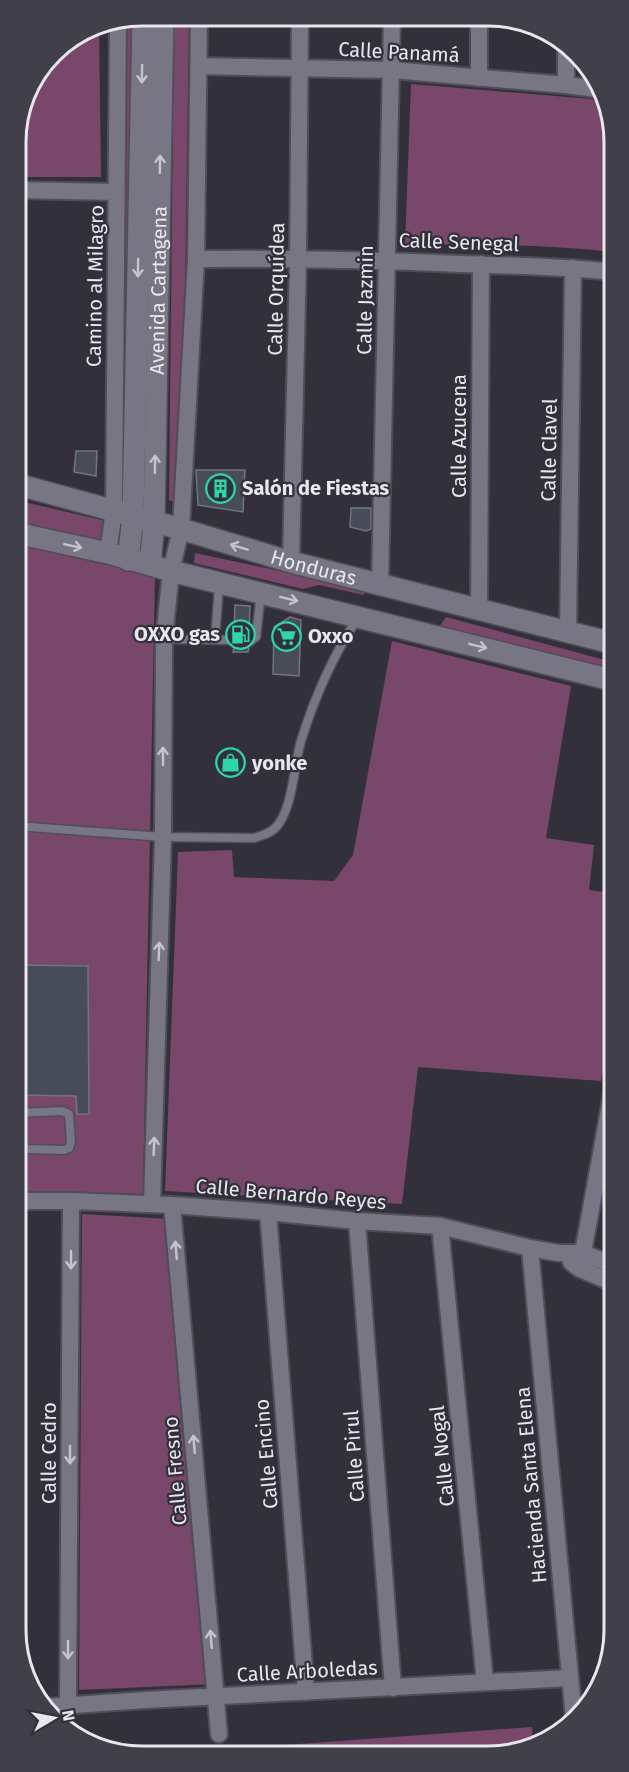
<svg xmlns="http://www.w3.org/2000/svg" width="629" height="1772" viewBox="0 0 629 1772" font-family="'Fira Sans',sans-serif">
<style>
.green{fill:#78476a}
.building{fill:#474c58;stroke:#6f7581;stroke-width:1.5}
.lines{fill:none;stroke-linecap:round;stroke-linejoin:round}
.service-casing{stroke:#4f4e57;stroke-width:11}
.minor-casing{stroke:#4f4e57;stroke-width:20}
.tertiary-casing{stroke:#4f4e57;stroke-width:24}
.service{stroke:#787684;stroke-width:8}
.minor{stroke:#787684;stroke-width:16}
.tertiary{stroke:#787684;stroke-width:21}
.oneway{stroke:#c6c5cf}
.labels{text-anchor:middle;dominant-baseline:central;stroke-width:4.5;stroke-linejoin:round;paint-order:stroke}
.street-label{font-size:20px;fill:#e8e7ef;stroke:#32303b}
.poi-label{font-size:20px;font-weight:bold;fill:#e8e7ef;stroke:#32303b;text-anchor:start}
.rim{fill:none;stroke:#e8e7ef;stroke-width:3}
</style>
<rect width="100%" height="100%" fill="#32303b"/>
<path class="green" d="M139 15 131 490 121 485 125 18Z
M174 15H189L182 506 169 500Z
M99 23 101 177H20V116L28 85 58 47 93 24Z
M411 84 603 100 612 116V252C543 244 474 245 405 244Z
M16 500 110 522 105 541 16 523Z
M16 544 155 576 143 1194 17 1191Z
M195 553 365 589 364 595 319 585 303 589 194 563Z
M446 617 612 662V674L439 627Z
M392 641 571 686 546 838 594 845 589 890 613 893V1011L601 1081 418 1067 402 1204 165 1191 178 852 232 850 234 877 334 881 353 855Z
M82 1214 170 1219 214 1684 79 1690Z
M532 1727 533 1743 513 1755H148Z"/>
<path class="building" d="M76 451H97L96 476 74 472Z
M196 470H245L243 512 198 505Z
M351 508H371V529L366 531 350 527Z
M235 605 250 606 249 634 243 642 244 646 249 648 248 652H233L234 646 238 645 240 641 239 636 234 634Z
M290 617 301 620 299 676 273 674 274 627Z
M16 965 88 966 89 1114H77L76 1096 17 1095Z"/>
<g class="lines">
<defs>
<path id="service" d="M164 639 234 640
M215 640 219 585
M249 642 256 637 261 592
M16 826 163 837 254 838C263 835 272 833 278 825 293 805 294 765 301 741 314 699 333 656 357 619
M17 1113 62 1111 69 1114 71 1142 69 1148 64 1150 27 1149 17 1141"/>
<path id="minor" d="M566 46V85
M199 66 392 70 566 85 597 89
M479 78V17
M15 190 117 192
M196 259C284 258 372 260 461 264 511 266 562 266 612 272
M108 553 114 511 118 20
M291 562 298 258 300 16
M380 585 392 17
M479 608 481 264
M568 633 573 268
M17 1201H71L172 1205 268 1212 357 1221 440 1226 530 1248 558 1253H583L613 1265
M152 1204 163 837 164 639 171 571 181 529 196 259 199 15
M172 1205 219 1734
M268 1212 306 1692
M357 1221 393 1688
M440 1226 485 1682
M530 1248 574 1719
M571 1262 580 1269 613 1283
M580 1269 613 1088
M68 1704 71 1201
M45 1707 145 1700 570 1678"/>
<g id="tertiary">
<path id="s1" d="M16 484 181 529 291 562 612 643"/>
<path d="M16 533 108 553 171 571 612 680"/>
<path d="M128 560 133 517 143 15"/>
<path id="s2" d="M150 564 154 523 163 15"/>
</g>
</defs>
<use href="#service" class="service-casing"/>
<use href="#minor" class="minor-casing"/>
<use href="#tertiary" class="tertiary-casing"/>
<use href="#service" class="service"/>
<use href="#minor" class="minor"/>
<use href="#tertiary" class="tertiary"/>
</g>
<defs><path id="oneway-shaft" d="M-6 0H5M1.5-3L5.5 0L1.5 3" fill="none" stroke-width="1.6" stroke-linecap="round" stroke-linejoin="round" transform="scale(1.5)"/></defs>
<g class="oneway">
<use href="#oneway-shaft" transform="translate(142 74) rotate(91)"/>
<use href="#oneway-shaft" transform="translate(160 164) rotate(-89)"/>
<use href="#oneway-shaft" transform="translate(138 268) rotate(91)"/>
<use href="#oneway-shaft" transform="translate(155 464) rotate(-89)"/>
<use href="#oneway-shaft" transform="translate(73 546) rotate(12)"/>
<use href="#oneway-shaft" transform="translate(239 547) rotate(-163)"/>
<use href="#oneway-shaft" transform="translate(289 599) rotate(14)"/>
<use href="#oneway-shaft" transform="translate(478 646) rotate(14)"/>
<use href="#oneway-shaft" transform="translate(163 756) rotate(-90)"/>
<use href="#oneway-shaft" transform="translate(159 951) rotate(-88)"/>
<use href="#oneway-shaft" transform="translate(154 1146) rotate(-88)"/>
<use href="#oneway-shaft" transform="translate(176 1250) rotate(-95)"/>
<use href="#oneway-shaft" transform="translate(71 1260) rotate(90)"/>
<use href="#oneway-shaft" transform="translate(194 1444) rotate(-95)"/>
<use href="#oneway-shaft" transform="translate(70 1455) rotate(90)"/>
<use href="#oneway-shaft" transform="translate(211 1639) rotate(-95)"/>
<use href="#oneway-shaft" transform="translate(68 1650) rotate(90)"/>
</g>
<defs>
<symbol id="building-ring" viewBox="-11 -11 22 22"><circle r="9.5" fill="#32303b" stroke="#2cd5ab" stroke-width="1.5"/><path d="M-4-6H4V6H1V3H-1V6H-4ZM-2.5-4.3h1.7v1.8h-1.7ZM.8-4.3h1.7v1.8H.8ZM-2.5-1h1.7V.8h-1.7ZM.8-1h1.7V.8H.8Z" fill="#2cd5ab"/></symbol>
<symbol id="fuel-ring" viewBox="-11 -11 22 22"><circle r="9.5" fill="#32303b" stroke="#2cd5ab" stroke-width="1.5"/><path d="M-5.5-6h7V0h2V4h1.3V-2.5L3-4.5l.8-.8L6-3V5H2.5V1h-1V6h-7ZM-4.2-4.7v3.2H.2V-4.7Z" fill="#2cd5ab"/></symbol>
<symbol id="supermarket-ring" viewBox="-11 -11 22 22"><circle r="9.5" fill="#32303b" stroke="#2cd5ab" stroke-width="1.5"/><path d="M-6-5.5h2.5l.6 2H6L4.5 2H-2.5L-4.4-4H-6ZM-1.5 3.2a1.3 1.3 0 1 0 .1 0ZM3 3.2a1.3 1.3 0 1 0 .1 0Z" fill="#2cd5ab"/></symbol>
<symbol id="shop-ring" viewBox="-11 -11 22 22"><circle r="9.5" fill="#32303b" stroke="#2cd5ab" stroke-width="1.5"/><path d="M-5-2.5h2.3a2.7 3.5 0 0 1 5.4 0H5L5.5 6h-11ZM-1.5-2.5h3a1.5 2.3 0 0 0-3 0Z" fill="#2cd5ab"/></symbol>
</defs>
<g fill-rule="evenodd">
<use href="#building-ring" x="204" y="472" width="33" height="33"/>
<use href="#fuel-ring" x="224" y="618" width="33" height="33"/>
<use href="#supermarket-ring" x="270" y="620" width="33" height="33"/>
<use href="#shop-ring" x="214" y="746" width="33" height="33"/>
</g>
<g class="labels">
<g class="street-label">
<text transform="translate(399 52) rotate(3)">Calle Panamá</text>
<text transform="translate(459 242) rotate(2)">Calle Senegal</text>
<text transform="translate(95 286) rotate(-89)">Camino al Milagro</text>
<text transform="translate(276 289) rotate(-89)">Calle Orquídea</text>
<text stroke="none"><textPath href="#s2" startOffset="274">Avenida Cartagena</textPath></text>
<text transform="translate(365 300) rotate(-89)">Calle Jazmin</text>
<text transform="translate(459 436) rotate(-90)">Calle Azucena</text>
<text transform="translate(549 450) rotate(-89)">Calle Clavel</text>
<text stroke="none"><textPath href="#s1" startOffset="309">Honduras</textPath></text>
<text transform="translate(291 1194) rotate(5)">Calle Bernardo Reyes</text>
<text transform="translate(49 1453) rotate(-90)">Calle Cedro</text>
<text transform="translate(266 1454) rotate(-95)">Calle Encino</text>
<text transform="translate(354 1456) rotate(-94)">Calle Pirul</text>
<text transform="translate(442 1456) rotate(-96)">Calle Nogal</text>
<text transform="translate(175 1471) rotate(-95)">Calle Fresno</text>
<text transform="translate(531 1485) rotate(-95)">Hacienda Santa Elena</text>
<text transform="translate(307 1671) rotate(-3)">Calle Arboledas</text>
</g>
<g class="poi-label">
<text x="242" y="488">Salón de Fiestas</text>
<text x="220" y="634" text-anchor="end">OXXO gas</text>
<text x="308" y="636">Oxxo</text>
<text x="252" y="763">yonke</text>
</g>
</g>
<path d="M0 0H629V1772H0ZM142 26H488A116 116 0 0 1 604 142V1630A116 116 0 0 1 488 1746H142A116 116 0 0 1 26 1630V142A116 116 0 0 1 142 26Z" fill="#413f49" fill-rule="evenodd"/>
<path class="rim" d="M142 26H488A116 116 0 0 1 604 142V1630A116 116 0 0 1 488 1746H142A116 116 0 0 1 26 1630V142A116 116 0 0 1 142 26Z"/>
<g transform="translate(54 1718) rotate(80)" stroke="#32303b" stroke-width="4.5" paint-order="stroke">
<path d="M0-4.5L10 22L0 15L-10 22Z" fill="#e8e7ef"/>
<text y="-9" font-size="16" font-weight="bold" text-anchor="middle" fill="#e8e7ef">N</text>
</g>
</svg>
